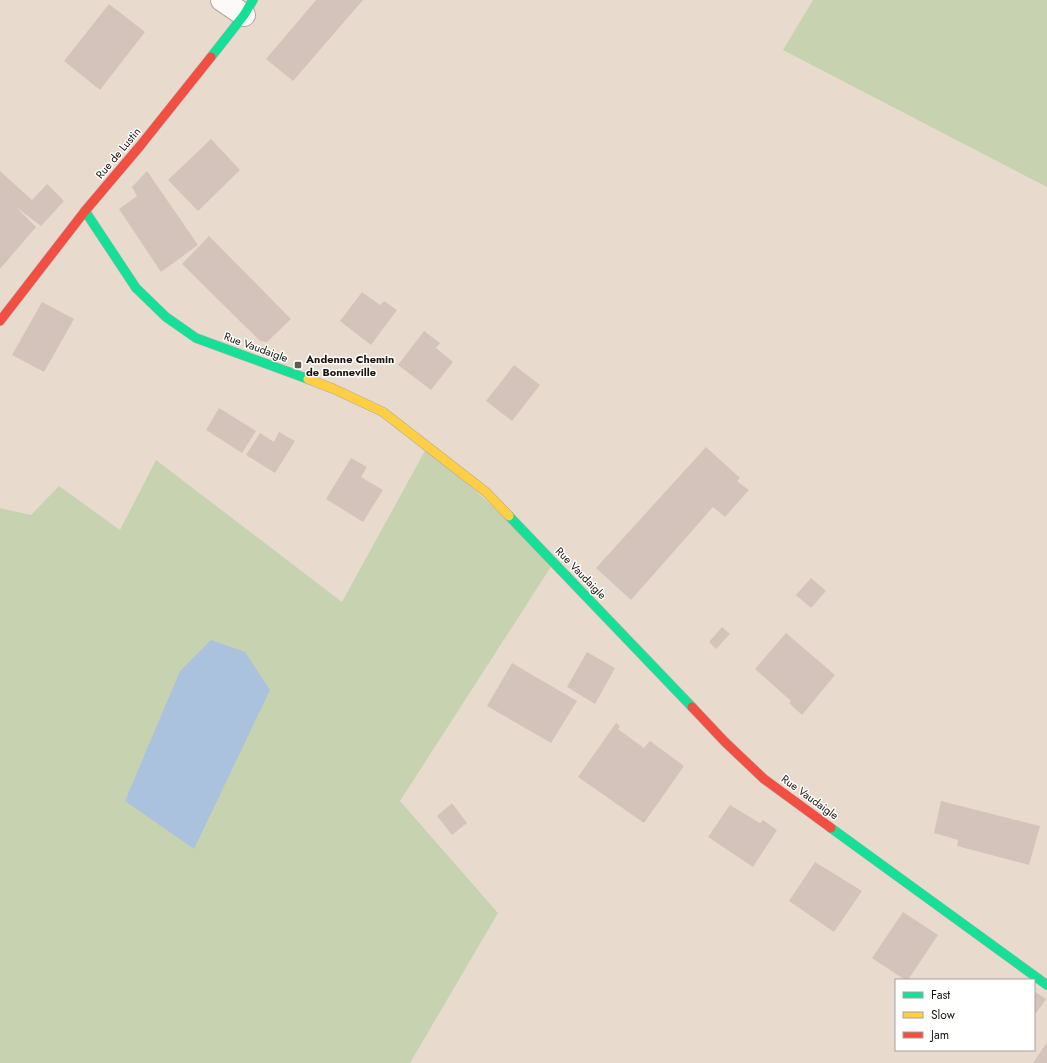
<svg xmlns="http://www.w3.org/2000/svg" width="1047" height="1063" viewBox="0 0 1047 1063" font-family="Jost,sans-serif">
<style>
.green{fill:#c6d2b0}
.water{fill:#abc2de}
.building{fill:#d4c3ba}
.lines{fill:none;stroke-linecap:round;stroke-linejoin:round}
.street-casing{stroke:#b3aaa0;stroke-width:24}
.fast-casing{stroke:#b3aaa0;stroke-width:10}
.slow-casing{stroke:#b3aaa0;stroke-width:10}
.jam-casing{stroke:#b3aaa0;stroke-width:10}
.street{stroke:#fcfaf8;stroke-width:22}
.fast{stroke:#16e098;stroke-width:9}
.slow{stroke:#ffcf43;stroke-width:9}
.jam{stroke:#f24e42;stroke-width:9}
.poi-dot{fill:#635a50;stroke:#fff;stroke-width:1.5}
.labels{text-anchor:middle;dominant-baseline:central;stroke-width:3;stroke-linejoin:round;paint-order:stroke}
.street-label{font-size:11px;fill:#1c140c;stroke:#fff}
.poi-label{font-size:11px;font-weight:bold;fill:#1c140c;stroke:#fff;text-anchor:start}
</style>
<rect width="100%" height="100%" fill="#e8dbce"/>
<path class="green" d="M813 0H1047V187L783 50Z
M427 447 554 562 400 801 498 913 410 1063H0V508L31 515 59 486 120 530 156 460 342 602Z"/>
<path class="water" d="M211 640 245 652 270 690 194 849 125 801 180 671Z"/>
<path class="building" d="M316 0H363L293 81 266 59Z
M109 4 145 32 100 90 64 61Z
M211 139 240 170 198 211 168 180Z
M0 171 32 200 47 184 64 201 41 226 16 207 36 227 0 269Z
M147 171 198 245 161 272 119 209 137 196 132 187Z
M209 236 291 319 267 342 260 341 182 264Z
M362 292 380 305 384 301 397 310 371 345 340 321Z
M42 302 74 319 44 372 12 355Z
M424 331 440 343 436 348 453 362 431 390 398 365Z
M514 365 540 385 512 421 486 401Z
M219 408 256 431 242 453 206 430Z
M279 432 295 441 275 473 246 455 260 433 274 442Z
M706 447 740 478 737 481 749 490 725 517 713 507 631 600 596 568Z
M351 458 367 467 361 477 383 490 363 522 326 499Z
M811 578 826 591 811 608 796 595Z
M722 627 730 634 716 649 709 642Z
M786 633 835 675 802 715 789 703 791 701 755 669Z
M587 652 615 668 595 704 567 687Z
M512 663 577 701 551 743 487 706Z
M616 723 620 726 618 729 644 748 650 741 684 766 644 823 578 777Z
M941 801 1040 826 1029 865 957 846 958 840 934 833Z
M452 803 467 823 452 835 437 816Z
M730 805 760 823 763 820 777 830 753 867 708 837Z
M815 862 862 891 834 932 789 901Z
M903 912 938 935 908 980H905L872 958Z
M1034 991 1046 999 1034 1016Z
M1047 1042V1063H1033Z"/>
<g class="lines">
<defs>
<path id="street" d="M222 0 244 15"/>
<path id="fast" d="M211 57 244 15 253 0
M85 211 136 288 166 317 196 338 308 379
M509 516 692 707
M831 828 1047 985"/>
<path id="slow" d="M308 379 334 389 383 412 486 492 509 516"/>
<path id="jam" d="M0 321 85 211 140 146 211 57
M692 707 725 742 764 779 831 828"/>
</defs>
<use href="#street" class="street-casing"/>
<use href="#fast" class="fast-casing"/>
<use href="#slow" class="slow-casing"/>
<use href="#jam" class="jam-casing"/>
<use href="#street" class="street"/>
<use href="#fast" class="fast"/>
<use href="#slow" class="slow"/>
<use href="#jam" class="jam"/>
</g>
<rect class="poi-dot" x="294" y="361" width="8" height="8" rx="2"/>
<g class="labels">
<g class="street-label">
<text transform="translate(118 153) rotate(-50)">Rue de Lustin</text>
<text transform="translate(256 347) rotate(20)">Rue Vaudaigle</text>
<text transform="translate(581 573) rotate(46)">Rue Vaudaigle</text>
<text transform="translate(810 797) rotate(36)">Rue Vaudaigle</text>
</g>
<g class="poi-label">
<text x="306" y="359">Andenne Chemin<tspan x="306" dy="13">de Bonneville</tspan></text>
</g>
</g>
<rect x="895" y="979" width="140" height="72" fill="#ffffff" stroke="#a4a19e"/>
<rect x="903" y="992" width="20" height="6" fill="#16e098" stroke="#a4a19e"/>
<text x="931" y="999" font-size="12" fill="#1c140c">Fast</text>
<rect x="903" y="1012" width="20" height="6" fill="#ffcf43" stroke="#a4a19e"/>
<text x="931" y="1019" font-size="12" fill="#1c140c">Slow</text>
<rect x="903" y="1032" width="20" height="6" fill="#f24e42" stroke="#a4a19e"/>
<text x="931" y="1039" font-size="12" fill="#1c140c">Jam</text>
</svg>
